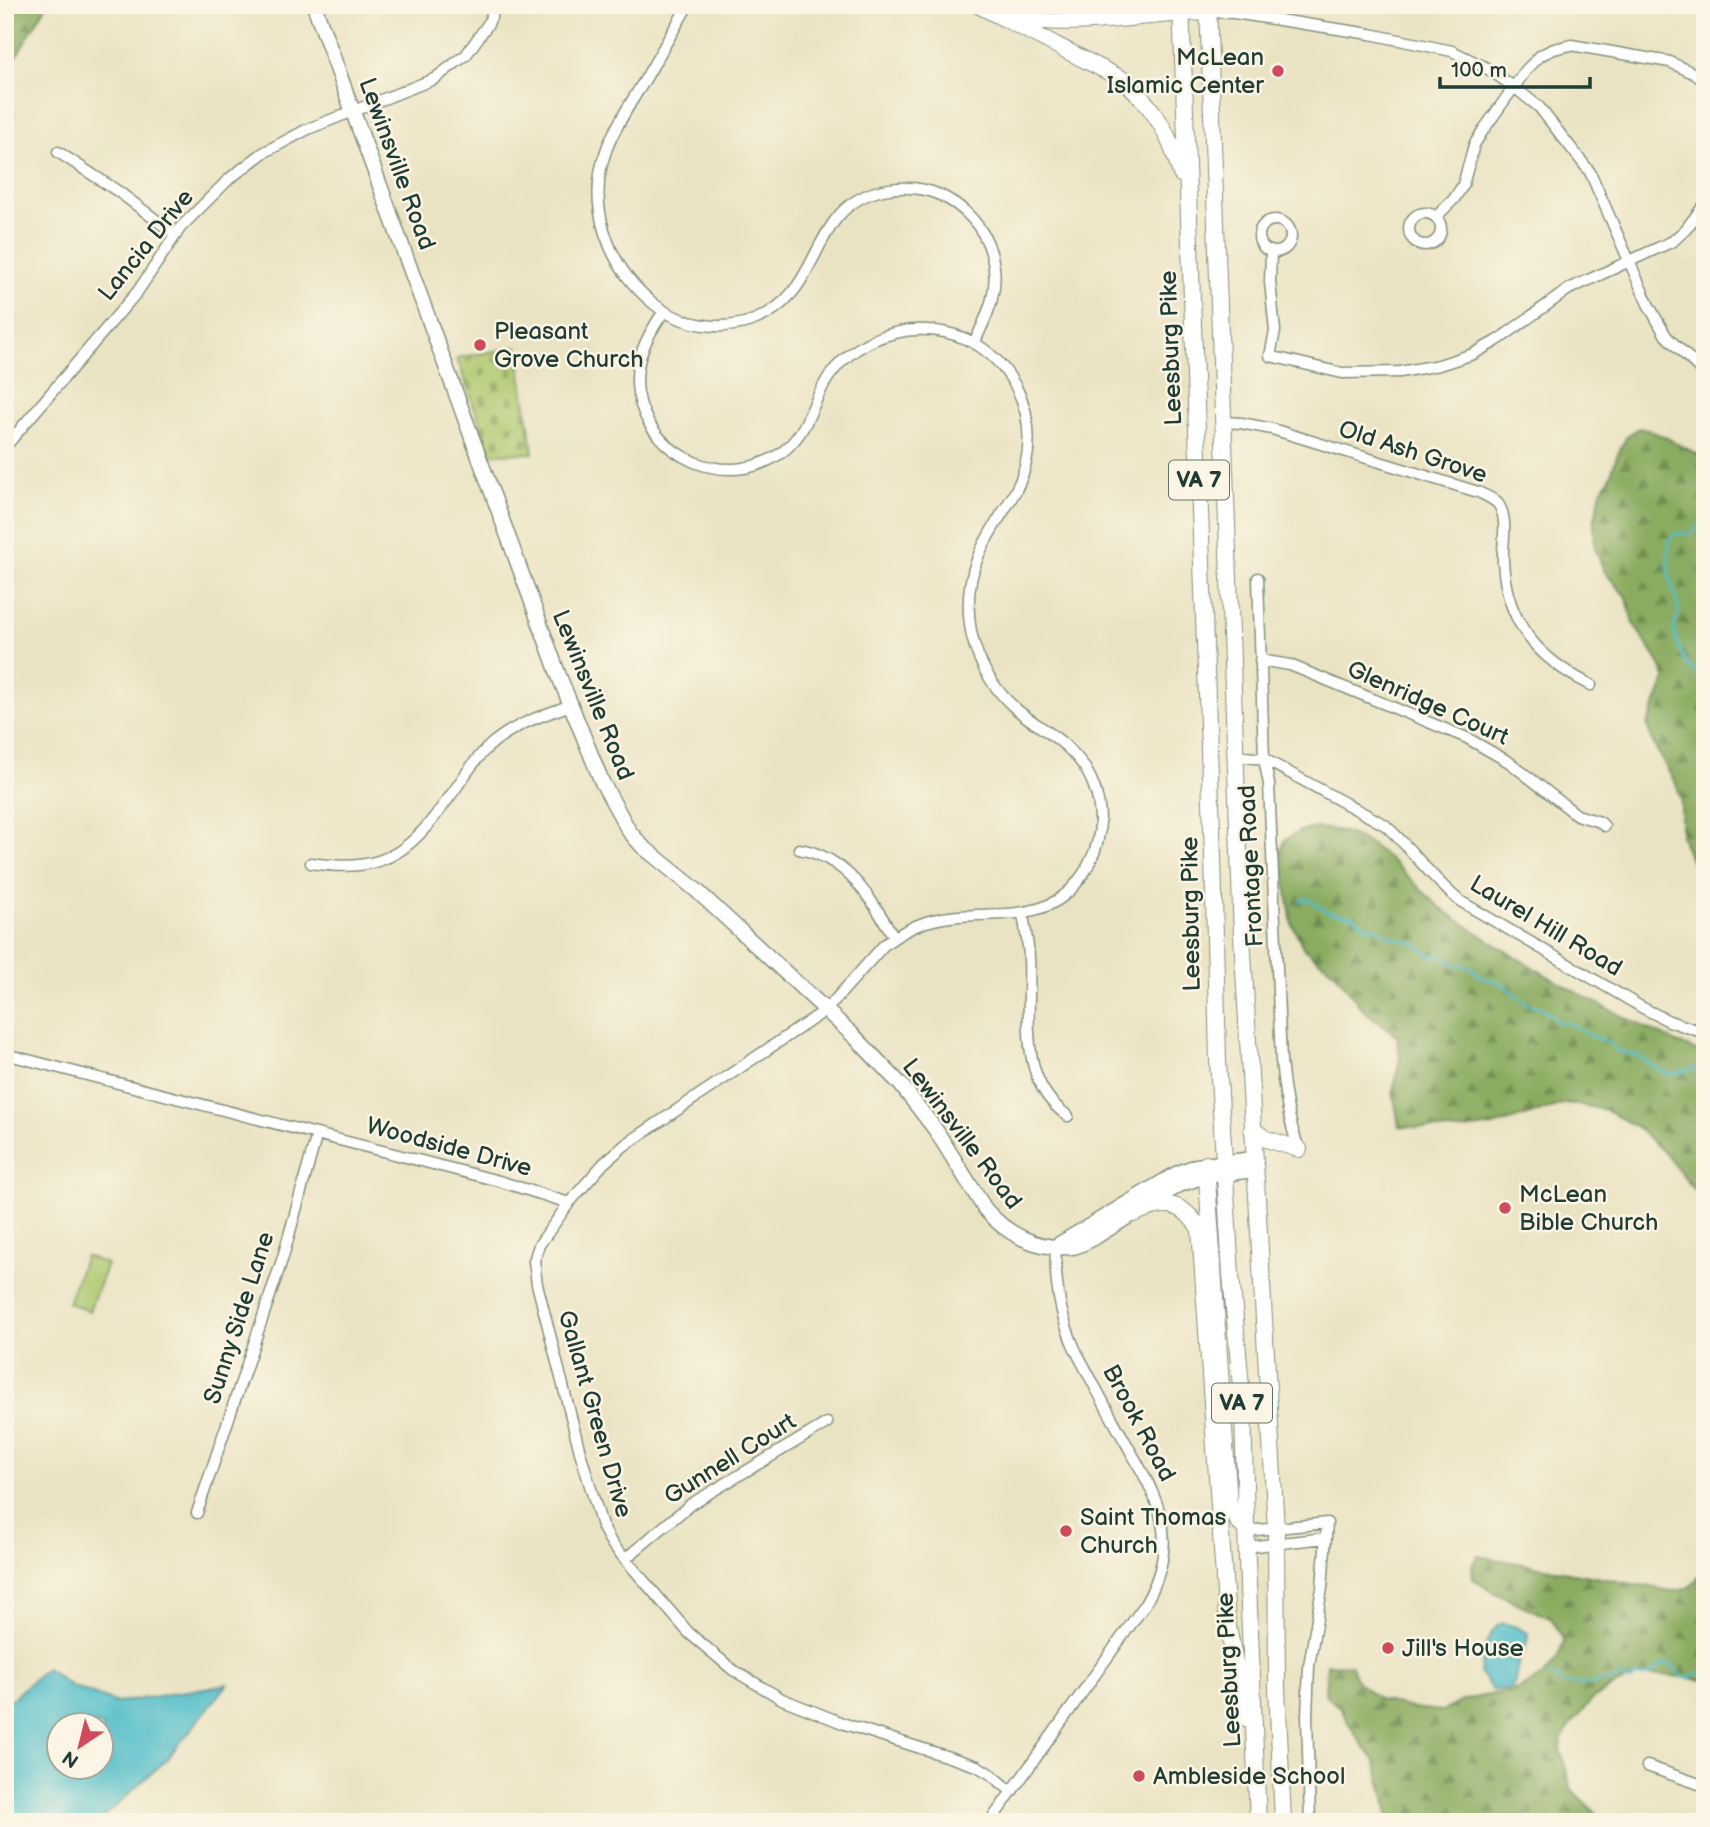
<svg xmlns="http://www.w3.org/2000/svg" width="1710" height="1827" viewBox="0 0 1710 1827" font-family="'Balsamiq Sans',sans-serif">
<style>
.green{fill:#adc86e;stroke:#668251;stroke-width:2}
.forest{fill:url(#forest-firs);stroke:#54744a;stroke-width:2}
.cemetery{fill:url(#cemetery-stones);stroke:#668251;stroke-width:2}
.water{fill:#50bdc9;stroke:#387d7e;stroke-width:2;fill-rule:evenodd}
.lines{fill:none;stroke-linecap:round;stroke-linejoin:round}
.stream{stroke:#50bdc9;stroke-width:2.5}
.minor-casing{stroke:#84907c;stroke-width:13}
.major-casing{stroke:#84907c;stroke-width:17}
.highway-casing{stroke:#84907c;stroke-width:18}
.minor{stroke:#fff;stroke-width:10}
.major{stroke:#fff;stroke-width:14}
.highway{stroke:#fff;stroke-width:16}
.poi-dot{fill:#d1495b;stroke:#fcf5e5;stroke-width:2.5}
.labels{text-anchor:middle;dominant-baseline:central;stroke-width:5;stroke-linejoin:round;paint-order:stroke}
.shield{fill:#fcf5e5;stroke:#617469;stroke-width:2}
.shield-label{font-size:23px;font-weight:bold;fill:#1f3d34}
.poi-label{font-size:24px;fill:#1f3d34;stroke:#fcf5e5;text-anchor:start}
.street-label{font-size:24px;fill:#1f3d34;stroke:#fcf5e5}
</style>
<defs>
<pattern id="forest-firs" width="22" height="20" patternUnits="userSpaceOnUse" patternTransform="scale(1.75)"><rect width="22" height="20" fill="#8aac61"/><path d="M5 1l3.5 6h-7zM16 11l3.5 6h-7z" fill="#708d51"/></pattern>
<pattern id="cemetery-stones" width="16" height="16" patternUnits="userSpaceOnUse" patternTransform="scale(1.75)"><rect width="16" height="16" fill="#adc86e"/><path d="M2 7V4a2 2 0 0 1 4 0v3zM10 15v-3a2 2 0 0 1 4 0v3z" fill="#8ca45b"/></pattern>
</defs>
<rect width="100%" height="100%" fill="#fcf5e5"/>
<filter id="ink" filterUnits="userSpaceOnUse"><feTurbulence type="fractalNoise" baseFrequency=".0143" numOctaves="2"/><feDisplacementMap in="SourceGraphic" scale="14" xChannelSelector="R" yChannelSelector="G"/><feConvolveMatrix kernelMatrix="1 2 1 2 8 2 1 2 1" color-interpolation-filters="sRGB"/></filter>
<filter id="wash" filterUnits="userSpaceOnUse"><feTurbulence type="fractalNoise" baseFrequency=".00686" numOctaves="4" result="noise"/><feDisplacementMap in="SourceGraphic" scale="28" xChannelSelector="R" yChannelSelector="G"/><feGaussianBlur stdDeviation="1.57" result="paint"/><feColorMatrix in="noise" values="0 0 0 0 0 0 0 0 0 0 0 0 0 0 0 0 0 1.4 0 .05"/><feComposite in="paint" operator="in"/></filter>
<g filter="url(#wash)">
<rect width="100%" height="100%" fill="#eae3c3"/>
<path class="green" d="M85 1256 107 1264 89 1311 68 1303Z"/>
<path class="forest" d="M5 5H47L5 75Z
M1639 428C1662 432 1683 448 1705 458V878L1689 857 1681 836V799L1677 786 1654 745 1647 725 1666 679 1658 661 1633 623 1627 598 1604 571 1595 547 1594 523 1601 491 1609 480 1617 456 1627 436Z
M1317 828C1326 829 1335 829 1343 832 1387 844 1413 888 1448 913 1528 968 1615 1016 1705 1055V1204L1666 1154 1637 1127 1604 1109 1566 1103 1493 1126 1458 1131 1399 1126 1393 1091 1400 1058 1397 1036 1362 1009 1335 972 1304 949 1292 924 1281 852 1285 840 1300 831Z
M1478 1556 1672 1591C1692 1590 1697 1582 1705 1564V1680L1665 1675 1638 1676 1616 1685 1593 1699 1575 1720 1562 1738 1561 1750 1571 1789 1602 1819V1822H1540L1531 1817 1512 1816 1492 1822H1389L1384 1793 1375 1761 1354 1733 1340 1708 1325 1694 1327 1664 1351 1665 1357 1682 1380 1700 1411 1708 1442 1711 1464 1700 1518 1689 1543 1676 1557 1659 1564 1641 1552 1619 1491 1591 1473 1579 1472 1565Z"/>
<path class="cemetery" d="M517 347 533 453 491 454 457 358Z"/>
<path class="water" d="M1502 1623 1517 1627 1528 1633C1528 1649 1521 1651 1518 1664 1513 1685 1520 1690 1492 1690L1480 1673C1481 1658 1487 1630 1502 1623Z
M46 1668 71 1686 117 1703 228 1684 166 1760 98 1822H5V1705ZM60 1726H102V1768H60Z"/>
<g class="lines">
<path class="stream" d="M5 29 10 15 17 5
M1705 515C1698 531 1694 535 1677 533L1669 540 1668 569 1679 610 1674 627 1675 637 1685 662 1705 683
M1300 900 1308 899 1328 912 1354 916 1365 926 1377 928 1388 936 1412 942 1431 956H1442L1452 963 1470 967 1484 979 1498 981 1528 1004 1543 1008 1559 1022 1572 1024 1591 1036 1609 1042 1617 1051 1637 1055 1661 1071 1670 1075 1695 1068 1705 1071
M1545 1676H1556L1562 1684H1595L1599 1681H1615L1619 1676 1629 1682 1635 1676C1647 1679 1656 1672 1663 1663L1672 1665 1682 1677 1688 1678 1705 1670"/>
</g>
</g>
<g filter="url(#ink)">
<g class="lines">
<defs>
<path id="minor" d="M688 5C673 31 658 57 643 83 630 104 616 125 607 148 585 205 608 267 654 304 682 326 721 332 754 320 826 293 807 206 883 190 902 186 922 187 940 195 964 206 984 227 991 253 1001 286 989 313 974 343
M1209 12 1234 13 1370 34 1452 51 1485 67 1514 87 1539 107 1590 172 1648 304 1666 336 1705 374
M58 152 119 192 176 235
M1409 229a16 16 0 1 1 32 0a16 16 0 1 1-32 0Z
M1436 217 1454 199 1463 185 1474 145 1482 132 1526 70 1541 55 1554 49 1571 45 1670 62 1695 74 1705 82
M1259 236a16 16 0 1 1 32 0a16 16 0 1 1-32 0Z
M1271 251 1270 282 1275 331 1270 356 1342 373 1400 372 1439 365 1473 354 1498 340 1569 289 1673 241 1686 229 1705 204
M664 311C647 336 633 361 638 393 649 458 727 491 781 453 809 432 810 405 828 378 859 332 924 316 974 343 992 353 1006 369 1016 387 1033 419 1033 459 1015 492 1003 514 987 534 978 557 969 579 967 602 970 625 974 656 991 687 1015 708 1032 723 1053 733 1069 749 1100 778 1109 824 1090 862 1053 937 987 903 926 922 911 927 897 935 884 945L826 1010 625 1145 604 1163 569 1203 539 1245 534 1261 537 1284 580 1452 602 1526 612 1544 689 1633 733 1670 782 1699 845 1724 977 1766 992 1775 1011 1791
M1223 422 1241 423 1272 429 1478 492C1486 496 1496 499 1500 507 1508 522 1502 544 1503 561 1506 623 1538 659 1591 685
M5 447 138 291 181 227 229 179 263 153 308 129 434 79 466 55 488 24 496 5
M1258 578 1264 759 1269 784 1281 1060C1284 1091 1288 1119 1299 1149
M1260 660 1290 665 1467 738 1509 762 1577 815 1600 822 1604 826
M1235 756 1264 759 1385 825C1412 849 1432 879 1460 901L1643 1008 1669 1021 1705 1033
M799 849C847 857 871 899 894 937
M311 863C390 875 413 848 456 788 465 775 474 761 486 749 510 726 540 716 571 705
M1023 914C1025 928 1028 942 1029 957 1032 1011 1015 1080 1068 1116
M5 1054 499 1181 569 1203
M197 1513 283 1257 317 1134
M1247 1531 1327 1523 1322 1588 1309 1666 1307 1716 1310 1822
M1247 1547 1325 1538
M625 1559 691 1504 827 1423
M1647 1766 1705 1786
M990 1822 1144 1606C1184 1538 1157 1497 1122 1436 1106 1408 1091 1379 1076 1351 1060 1317 1054 1283 1056 1246"/>
<path id="major" d="M314 5 559 676 602 782 629 831 642 846 695 889 855 1037 901 1085 935 1129 985 1209C1006 1234 1037 1250 1071 1247 1078 1247 1085 1242 1092 1239L1179 1185 1205 1176 1254 1170
M1056 1246 1176 1174 1196 1166 1253 1159"/>
<path id="highway" d="M978 5 1124 80C1155 109 1169 132 1181 174
M1181 5 1213 856 1218 1061 1231 1275 1243 1409 1247 1560 1258 1822
M1208 5 1242 935 1276 1529 1277 1687 1283 1822
M1013 17C1077 30 1145 13 1209 12
M1252 1129 1266 1139 1299 1149
M1206 1164 1229 1503 1238 1521 1247 1531
M1133 1214C1164 1201 1180 1199 1200 1229L1227 1622 1246 1718"/>
</defs>
<use href="#minor" class="minor-casing"/>
<use href="#major" class="major-casing"/>
<use href="#highway" class="highway-casing"/>
<use href="#minor" class="minor"/>
<use href="#major" class="major"/>
<use href="#highway" class="highway"/>
</g>
</g>
<g class="poi-dot">
<circle cx="1278" cy="71" r="7"/>
<circle cx="480" cy="345" r="7"/>
<circle cx="1505" cy="1208" r="7"/>
<circle cx="1066" cy="1531" r="7"/>
<circle cx="1388" cy="1648" r="7"/>
<circle cx="1139" cy="1776" r="7"/>
</g>
<g class="labels">
<g class="shield">
<rect x="1169" y="460.5" width="60" height="39" rx="5"/>
<rect x="1212" y="1383.5" width="60" height="39" rx="5"/>
</g>
<g class="shield-label">
<text x="1199" y="480">VA 7</text>
<text x="1242" y="1403">VA 7</text>
</g>
<g class="poi-label">
<text x="1264" y="57" text-anchor="end">McLean<tspan x="1264" dy="28">Islamic Center</tspan></text>
<text x="494" y="331">Pleasant<tspan x="494" dy="28">Grove Church</tspan></text>
<text x="1519" y="1194">McLean<tspan x="1519" dy="28">Bible Church</tspan></text>
<text x="1080" y="1517">Saint Thomas<tspan x="1080" dy="28">Church</tspan></text>
<text x="1402" y="1648">Jill's House</text>
<text x="1153" y="1776">Ambleside School</text>
</g>
<g class="street-label">
<text transform="translate(397 164) rotate(70)">Lewinsville Road</text>
<text transform="translate(146 245) rotate(-51)">Lancia Drive</text>
<text transform="translate(1171 348) rotate(-92)">Leesburg Pike</text>
<text transform="translate(1413 452) rotate(18)">Old Ash Grove</text>
<text transform="translate(593 695) rotate(68)">Lewinsville Road</text>
<text transform="translate(1428 703) rotate(24)">Glenridge Court</text>
<text transform="translate(1251 866) rotate(-93)">Frontage Road</text>
<text transform="translate(1191 914) rotate(-91)">Leesburg Pike</text>
<text transform="translate(1546 926) rotate(31)">Laurel Hill Road</text>
<text transform="translate(962 1134) rotate(53)">Lewinsville Road</text>
<text transform="translate(449 1147) rotate(15)">Woodside Drive</text>
<text transform="translate(239 1318) rotate(-72)">Sunny Side Lane</text>
<text transform="translate(595 1414) rotate(74)">Gallant Green Drive</text>
<text transform="translate(1139 1423) rotate(62)">Brook Road</text>
<text transform="translate(730 1459) rotate(-32)">Gunnell Court</text>
<text transform="translate(1229 1670) rotate(-93)">Leesburg Pike</text>
</g>
</g>
<rect width="1710" height="1827" fill="none" stroke="#fcf5e5" stroke-width="28"/>
<g transform="translate(80 1746) rotate(215)"><circle r="33" fill="#fcf5e5" stroke="#a4ab9e" stroke-width="2"/>
<path d="M0-5L12 26L0 18L-12 26Z" fill="#d1495b"/>
<text y="-10" font-size="19" font-weight="bold" text-anchor="middle" fill="#1f3d34">N</text>
</g>
<path d="M1440 77v10h150v-10" fill="none" stroke="#1f3d34" stroke-width="3.5"/>
<text x="1451" y="77" font-size="21" fill="#1f3d34" stroke="#fcf5e5" stroke-width="5" paint-order="stroke">100 m</text>
</svg>
